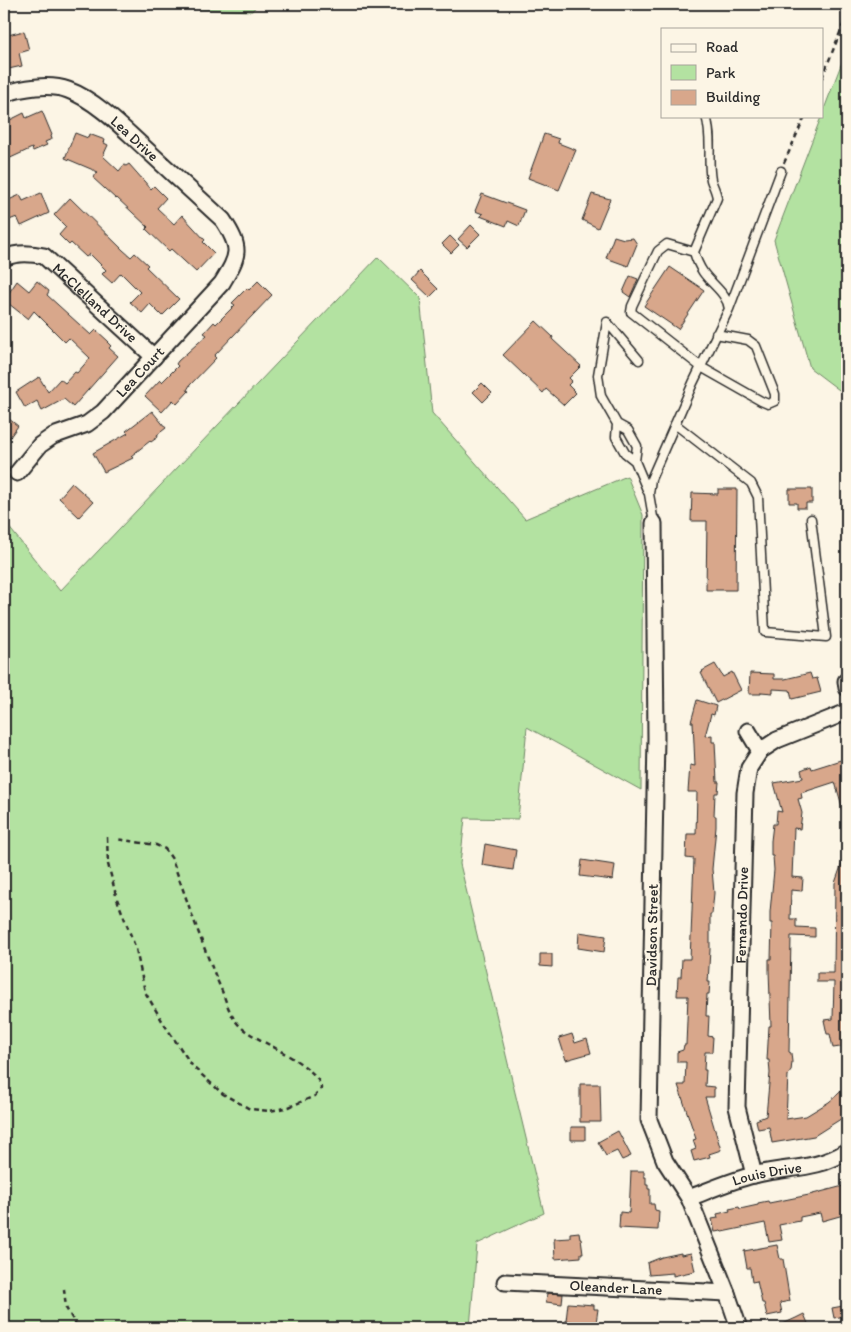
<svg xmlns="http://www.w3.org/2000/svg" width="851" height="1332" viewBox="0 0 851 1332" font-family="Itim,sans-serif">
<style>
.green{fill:#b3e2a1;stroke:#6f8666}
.building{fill:#d8a78b;stroke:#2b2b2b}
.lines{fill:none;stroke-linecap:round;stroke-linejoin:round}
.service-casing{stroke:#2b2b2b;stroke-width:11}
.minor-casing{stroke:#2b2b2b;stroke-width:19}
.path{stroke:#2b2b2b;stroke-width:2.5;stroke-dasharray:5 4;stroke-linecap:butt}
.service{stroke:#fcf5e5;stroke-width:8}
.minor{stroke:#fcf5e5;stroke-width:15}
.labels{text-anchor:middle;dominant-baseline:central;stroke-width:4;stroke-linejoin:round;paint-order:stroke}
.street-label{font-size:15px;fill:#2b2b2b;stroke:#fcf5e5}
</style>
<rect width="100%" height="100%" fill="#fcf5e5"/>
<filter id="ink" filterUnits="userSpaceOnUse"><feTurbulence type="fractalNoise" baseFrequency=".02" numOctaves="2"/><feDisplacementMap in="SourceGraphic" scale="10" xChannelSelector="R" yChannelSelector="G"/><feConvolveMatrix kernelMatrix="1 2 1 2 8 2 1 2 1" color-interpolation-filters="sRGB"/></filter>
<g filter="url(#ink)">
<path class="green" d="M74 4H258L252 11Z
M847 49V396L810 368 774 240Z
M378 257 420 298 432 413 525 519 627 476 643 515 641 790 527 727 518 819 465 818 460 864 544 1213 477 1244 470 1328H4V521L60 591Z"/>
<path class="building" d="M24 31 29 50 19 53 22 66 4 70V36Z
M42 111 52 135 51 136 52 139 45 142 47 145 33 151 32 148 4 161V123L24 113 26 118Z
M75 133 88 138 89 134 105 140 104 143 108 145 103 156 119 171 124 165 126 166 129 164 151 189 154 186 166 198 157 208 174 224 182 215 205 240 203 242 214 253 196 272 171 249 169 251 146 229 148 227 117 198 116 199 93 178 98 172 65 158Z
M544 134 559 139 558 143 576 150 559 190 528 178Z
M41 193 49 213 21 226 17 217 4 222V202L20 195 23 201Z
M482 194 525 210 519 226 508 221 506 226 480 216 483 214 475 211Z
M592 194 610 199 598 228 582 220Z
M70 198 123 250 131 257 135 253 148 265 146 267 179 299 162 316 150 304 142 313 130 302 140 292 121 273 112 283 102 274 106 270 90 254 86 257 71 243 69 245 59 235 66 227 54 215Z
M471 225 480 234 467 247 458 239Z
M450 236 459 245 451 253 442 244Z
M614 236 624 239 633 238 637 244 628 266 606 258Z
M670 267 704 290 678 329 644 306Z
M420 271 438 289 430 297 412 280Z
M630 276 638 279 630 297 623 292Z
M17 281 29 291 37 281 49 291 47 295 91 335 96 330 108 341 107 342 111 346 109 348 118 356 73 407 64 399 42 411 37 401 25 408 16 392 39 377 48 392 60 379 65 383 75 372 77 373 90 358 69 338 65 342 34 311 28 319 4 300Z
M258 281 272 295 214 356 216 358 190 385 187 390 189 391 177 404 173 400 162 412 145 396 160 380 162 382 178 366 176 364 178 361 207 335 204 333 214 322 216 324 235 305 232 303 247 288 249 290Z
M536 321 553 337 552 339 581 366 569 378 572 381 568 385 576 393 564 405 546 389 543 393 503 355Z
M482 383 492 393 483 402 473 392Z
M152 411 166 428 157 435 158 437 151 442 150 441 131 456 133 458 104 472 93 453 128 433 126 431Z
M4 415 18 426 4 445Z
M72 483 93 502 79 517 59 498Z
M718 489H737L736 590H706L707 521H691L692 493 718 494Z
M789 489H812V503H806V508H797V503H789Z
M715 664 723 677 732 672 741 690 716 703 701 673 703 672 702 671Z
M750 673 774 674V679H785L810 673 812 679 817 678 821 692 792 699 790 690 773 689V693L761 692V694H749Z
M697 700 716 706 714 715 711 714 705 736 712 735V742H715L717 782H719L718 793H715L714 816H716V827L712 869 714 893 712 914H710V950L708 982H710L709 994H707L706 1016H709L708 1036 713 1037 712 1052H705L704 1070H706L705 1086 714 1087V1097H705L721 1150 709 1154 710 1157 694 1161 691 1151 696 1149 693 1140 696 1139 678 1085H685L686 1062H677V1052L683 1050 684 1045H686L688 996H677L678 977H681L682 959H690L691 936 694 859 686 858 687 834H696L697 792H688L690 765 695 766 693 722H691Z
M847 758V813H844L835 782 801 793 802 798 798 799 802 813 800 829 794 828 792 877 803 878 802 891 791 890 790 919H796V927L815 928V937L791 936 789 1052 791 1053 792 1062 791 1071 788 1075 786 1119 806 1116 829 1102 847 1086V1115L814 1136 772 1143 769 1127 758 1129 756 1120 766 1116 770 1073 769 1060H767L769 1026H771L769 970V959H771L772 923H770V912L774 870 773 856H771V841L773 824H776L777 811 782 812 774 783 803 778 801 770 811 766 812 769Z
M485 844 516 850 513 870 482 865Z
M846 852H847V1046L833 1048 830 1034H827L824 1020 833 1019 834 982H817V973H834L835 883Z
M582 860 615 865 613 880 580 876Z
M579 932 606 936 604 952 578 948Z
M540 954H552V967L540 966Z
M572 1034 575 1043 587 1039 591 1053 566 1060 559 1038Z
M580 1084H600L601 1122H580Z
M571 1127H585V1140H571Z
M618 1131 631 1156 622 1160 617 1151 606 1156 598 1142Z
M631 1171H644V1177H646V1185H648V1189H650V1204H654L655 1210 659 1211 658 1230 619 1228 620 1212 629 1213Z
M847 1185V1214L822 1221 820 1213 800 1217V1221L779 1225 782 1240 769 1242 765 1223 722 1232 721 1231 715 1232 712 1219 718 1218 717 1214 730 1211 729 1209 739 1207 740 1209 758 1205V1203L768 1201 769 1203 809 1195Z
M579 1232 580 1238H581L583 1253H581V1257L555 1259 554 1239 570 1238V1233Z
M777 1245 780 1259H783L790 1301 780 1303 782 1313 767 1316 764 1303H762L757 1281 752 1282 750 1268H747L744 1251Z
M681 1253V1255L691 1253 695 1271 673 1276V1273L649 1275 647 1263 662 1257Z
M547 1293 563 1294 562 1304 546 1302Z
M568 1303 594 1305V1309H598L596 1323 566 1321Z
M843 1306 845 1316 834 1318 832 1308Z
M804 1314 810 1328H774L796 1318Z"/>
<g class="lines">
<defs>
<path id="service" d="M694 252 667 244 658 251 632 306 631 312 701 367 761 401 768 404 775 401V394L756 346 748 340 716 334
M729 309 781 171
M617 424 601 396 598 375 607 322 639 360
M675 424 751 483 758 497 765 632 826 637 811 519
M635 461 625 453 616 437 617 424 628 430 637 446 635 461 648 492
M654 523 649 494 651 479 693 383 729 309C727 293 711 284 703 272 699 266 696 259 694 252L717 198C716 191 713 186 711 180 707 159 713 139 706 116"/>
<g id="minor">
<path id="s1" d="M4 94C22 88 49 83 68 90 96 100 125 130 147 150 172 173 198 197 223 220 242 249 239 255 222 283L103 412 87 424 53 436 40 445 17 473"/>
<path id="s2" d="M4 258C17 252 31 253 44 256L154 357"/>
<path d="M654 523 656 738 649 1120 665 1161 689 1198 727 1293 739 1328"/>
<path d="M846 681 847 688"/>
<path d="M748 731 760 751"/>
<path id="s3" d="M754 1175 737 1107 745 793 749 768 760 751 777 740 847 712"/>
<path id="s4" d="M689 1198C710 1190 732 1180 754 1175 788 1166 816 1171 847 1151"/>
<path id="s5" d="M505 1282 727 1293"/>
</g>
</defs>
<use href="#service" class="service-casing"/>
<use href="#minor" class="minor-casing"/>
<path class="path" d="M822 78 847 15
M784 163 805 116
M107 837 108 864 117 899 136 949 145 992 164 1024 193 1067 223 1094 250 1109 270 1111 289 1107 315 1096 321 1089C321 1066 258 1042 242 1028 231 1019 227 1004 222 991 203 948 188 903 172 859L165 849 156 845 116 839
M64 1289 66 1308 78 1328"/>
<use href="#service" class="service"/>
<use href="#minor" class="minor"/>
</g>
</g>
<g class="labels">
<g class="street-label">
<text stroke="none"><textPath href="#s1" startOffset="148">Lea Drive</textPath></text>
<text stroke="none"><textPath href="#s2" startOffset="110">McClelland Drive</textPath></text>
<text transform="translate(140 372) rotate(-47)">Lea Court</text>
<text stroke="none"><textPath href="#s3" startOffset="262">Fernando Drive</textPath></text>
<text transform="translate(652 935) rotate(-89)">Davidson Street</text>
<text stroke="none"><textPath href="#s4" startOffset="82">Louis Drive</textPath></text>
<text stroke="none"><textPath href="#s5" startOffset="111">Oleander Lane</textPath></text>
</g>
</g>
<rect width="851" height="1332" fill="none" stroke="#fcf5e5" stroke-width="20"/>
<rect x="10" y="10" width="831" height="1312" fill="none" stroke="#2b2b2b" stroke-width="2" filter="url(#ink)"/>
<rect x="661" y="28" width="162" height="90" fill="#fcf5e5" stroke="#a8a49b"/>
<rect x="671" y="44" width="25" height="8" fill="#fcf5e5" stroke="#a8a49b"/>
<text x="706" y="52" font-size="15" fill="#2b2b2b">Road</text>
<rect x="671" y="65" width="25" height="15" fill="#b3e2a1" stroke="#a8a49b"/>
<text x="706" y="78" font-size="15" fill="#2b2b2b">Park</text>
<rect x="671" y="90" width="25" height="15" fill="#d8a78b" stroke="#a8a49b"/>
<text x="706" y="102" font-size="15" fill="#2b2b2b">Building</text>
</svg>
